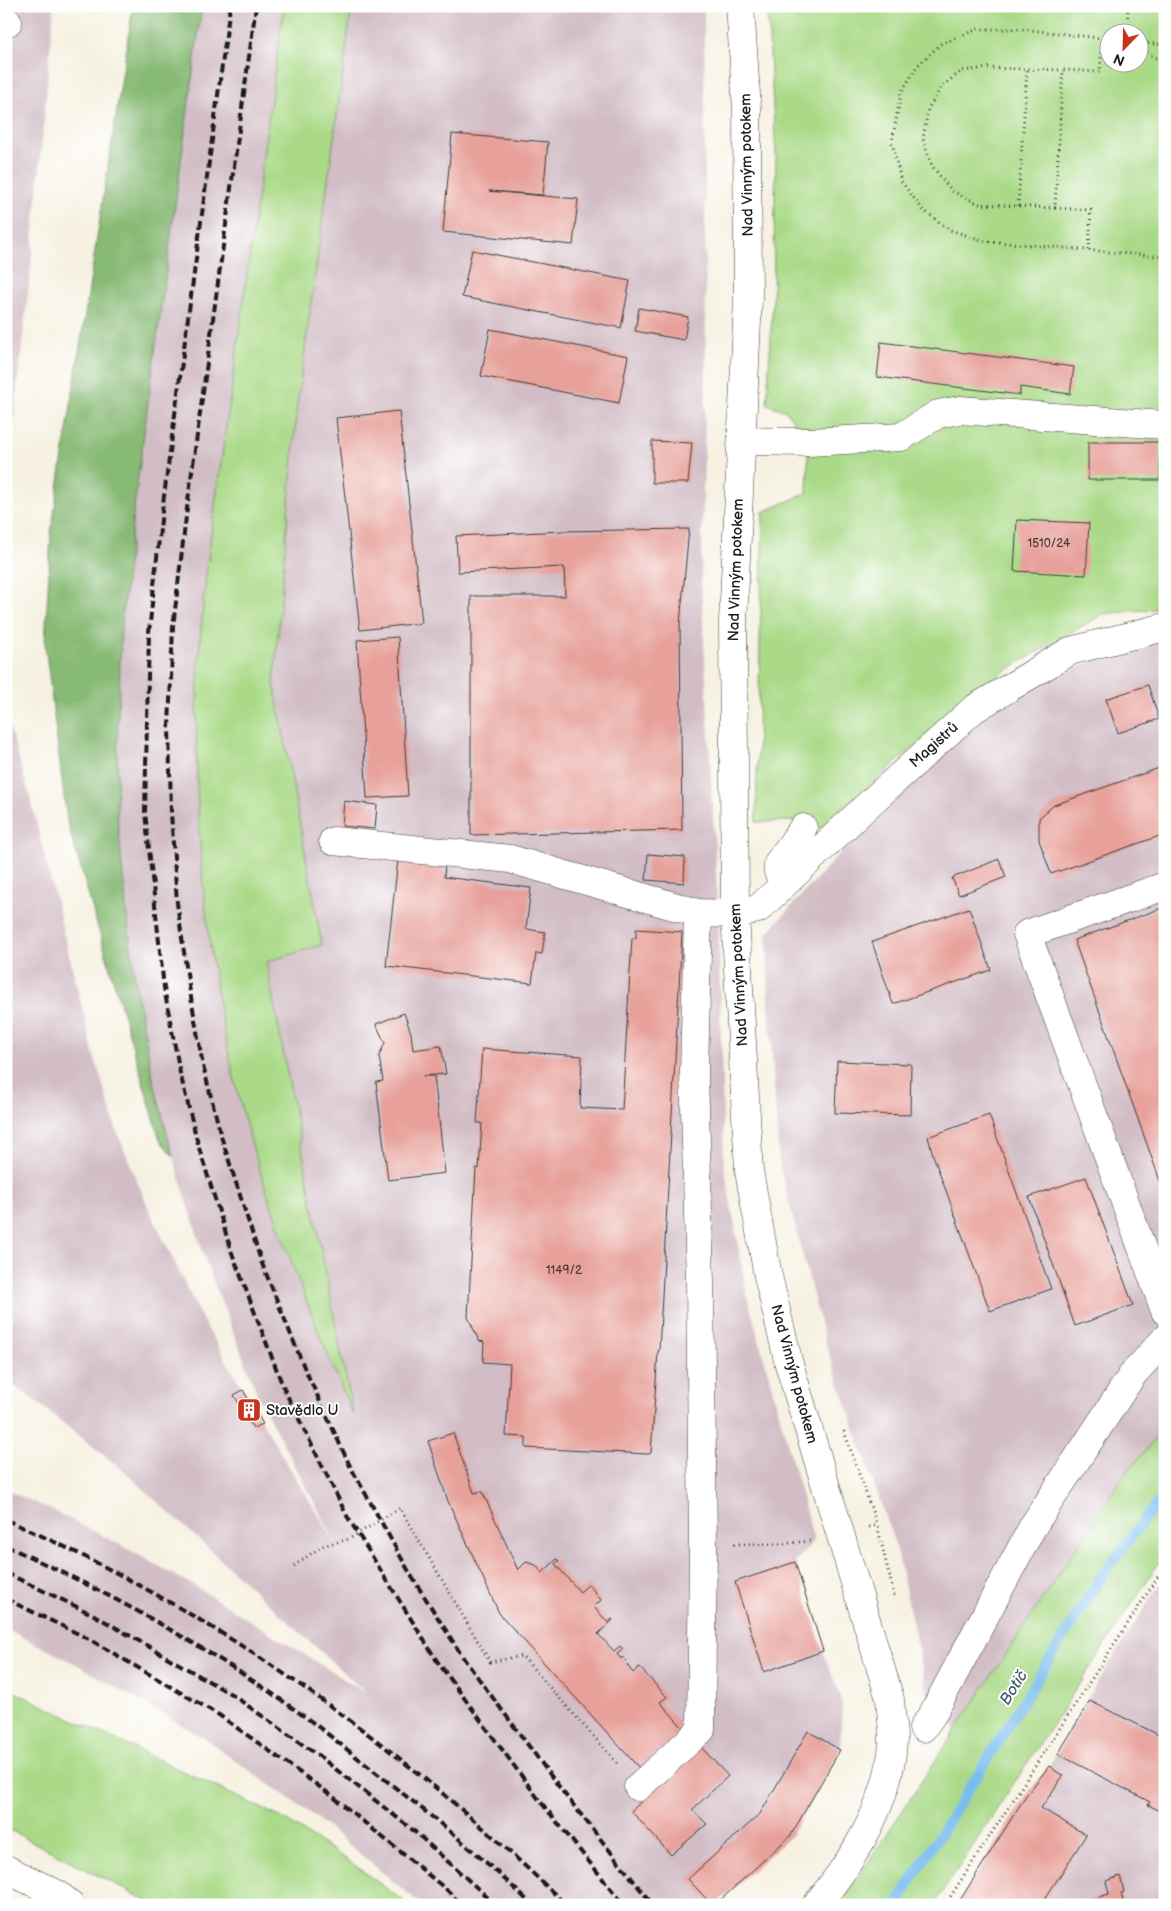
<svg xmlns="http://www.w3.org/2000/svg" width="1171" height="1911" viewBox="0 0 1171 1911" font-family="'Balsamiq Sans',sans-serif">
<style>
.industrial{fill:#d2bdc6}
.green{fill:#aada88;stroke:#637b52;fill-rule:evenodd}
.forest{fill:#87ba74;stroke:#526b48}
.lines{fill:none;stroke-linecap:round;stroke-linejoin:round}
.stream{stroke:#7abdf0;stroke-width:10}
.building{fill:#e7a09a}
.minor-casing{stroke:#3d3c3a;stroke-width:29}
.path{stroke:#3d3c3a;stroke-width:3;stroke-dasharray:1 4;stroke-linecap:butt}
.minor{stroke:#fff;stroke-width:28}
.rail{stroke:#1c1c1c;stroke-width:4;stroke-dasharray:8 4;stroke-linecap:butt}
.labels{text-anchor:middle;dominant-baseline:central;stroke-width:4;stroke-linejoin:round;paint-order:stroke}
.number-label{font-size:12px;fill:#4f3d3c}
.street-label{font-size:15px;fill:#1c1c1c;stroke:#fff}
.poi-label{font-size:15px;fill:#1c1c1c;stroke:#fff;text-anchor:start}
.water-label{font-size:16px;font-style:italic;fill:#425c71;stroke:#fff}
</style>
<rect width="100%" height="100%" fill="#fff"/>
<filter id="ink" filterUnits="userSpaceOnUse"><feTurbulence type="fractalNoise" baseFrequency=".02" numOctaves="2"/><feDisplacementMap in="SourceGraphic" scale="10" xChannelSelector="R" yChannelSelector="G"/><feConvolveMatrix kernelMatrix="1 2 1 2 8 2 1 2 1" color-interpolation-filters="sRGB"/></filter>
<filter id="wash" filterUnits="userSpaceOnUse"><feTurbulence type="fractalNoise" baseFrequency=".0096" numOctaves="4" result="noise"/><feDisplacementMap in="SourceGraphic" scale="20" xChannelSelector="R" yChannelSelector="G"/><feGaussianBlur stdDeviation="1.12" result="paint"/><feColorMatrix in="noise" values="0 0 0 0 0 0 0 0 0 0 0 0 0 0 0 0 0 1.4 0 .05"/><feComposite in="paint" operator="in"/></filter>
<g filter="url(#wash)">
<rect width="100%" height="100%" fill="#f6f1e1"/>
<path class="industrial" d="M6 6H54L30 276 6 485Z
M202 6H284L215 511 201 629 197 727 198 811 205 900 215 976 230 1061 248 1132 287 1252 352 1412 266 962 322 945 274 683 297 406 352 6H704L706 369 701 582 718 914 724 1164 747 1296 814 1541 795 1562 823 1651 842 1702 840 1750 791 1835 715 1905H422L315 1817 204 1738 76 1664 6 1629V1490L52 1510 126 1548 193 1585 366 1693 124 1471 29 1396 6 1381V715L30 797 93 1052 117 1132 148 1207 202 1319 277 1447 338 1547 259 1398 206 1262 173 1156 153 1079 137 993 127 916 117 813 121 630 134 507Z
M1165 636V1428L1125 1474 957 1728 932 1715 897 1550 826 1345 779 1163 769 1006 767 933 882 807 931 758 1012 696 1098 658Z
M1165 1576V1905H957L1025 1797 1049 1766 1095 1686Z"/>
<path class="green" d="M284 6H352L297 406 274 683 322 945 266 962 353 1415C305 1300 257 1183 230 1060 200 920 190 773 201 629 207 548 221 466 232 386 249 259 266 133 284 6Z
M767 6H1165V608L1103 614 998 675 813 834 793 821 756 822 763 512 807 493 809 430 797 426 786 411 767 404 773 296 776 156ZM1108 32H1138V62H1108Z
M1165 1428V1567L1158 1564 934 1905H840L1125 1474Z
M6 1688 282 1818 346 1859 409 1905H155L6 1828Z"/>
<path class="forest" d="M133 6H202L134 507 121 630 118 726 117 813 127 916 137 993 153 1079 173 1156 160 1140 67 821 45 644 51 533Z"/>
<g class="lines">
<path class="stream" d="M896 1905 1105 1571 1165 1493"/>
</g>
<g id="blocks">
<path class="building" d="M452 134 548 142 543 195 489 191 578 199 573 245 443 232Z
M472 250 630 281 621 328 462 297Z
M639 308 688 317 684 340 635 331Z
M490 329 628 356 619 403 481 376Z
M881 342 1074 367 1070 394 1020 387V395L877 377Z
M399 411 422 623 360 630 336 418Z
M652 441 692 443 688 483H652Z
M1088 442H1160V480H1088Z
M1017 520 1089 523 1086 575 1014 571Z
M689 529 680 624 682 830 471 835V596H565L564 567 458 572 456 536 564 531Z
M398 637 408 796 367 798 357 640Z
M1148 685 1159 719 1118 733 1106 699Z
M1165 766V834L1051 874 1039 840V818L1054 805Z
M344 801 377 805 375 829 342 826Z
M648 854 685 857 684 883 646 880Z
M398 859 445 864 444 877 531 888 526 929 545 932 542 954 536 953 532 983 386 966Z
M999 859 1006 877 959 895 952 878Z
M1165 907V1192H1164L1074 940Z
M969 908 991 970 893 1004 872 942Z
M636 929 682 932 659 1351H658L651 1453 648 1454 526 1448V1437L506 1436 510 1364 483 1362 484 1342 479 1341 468 1317 476 1168 479 1169 482 1123H477L482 1049 582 1056 580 1108 622 1110 632 938H636Z
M404 1013 411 1033 413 1050 441 1046 446 1074 423 1076H434L445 1173 388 1180 376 1082 383 1081 379 1056 385 1043 376 1024Z
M837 1061 911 1064 910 1115 835 1113Z
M989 1115 1051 1289 990 1311 934 1158 928 1137Z
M1086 1177 1133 1305 1075 1326 1029 1197Z
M243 1390 263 1424 253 1428 234 1395Z
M453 1433 474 1493 482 1491 518 1570 526 1562 536 1565 542 1573 557 1559 559 1561 555 1564 580 1592 588 1585 590 1586 601 1600 594 1607 608 1623 612 1619 613 1620 598 1634 614 1651 620 1646 623 1649 617 1654 621 1659 623 1657 629 1663 627 1665 633 1673 639 1667 667 1697 660 1702 684 1729 640 1769 499 1613 448 1501 428 1441Z
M795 1562 823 1651 764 1672 735 1582Z
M1090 1701 1165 1738V1813L1148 1805 1150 1802 1058 1754Z
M808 1731 840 1750 791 1835 715 1905H712L688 1879 760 1814Z
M701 1747 728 1776 692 1810 707 1824 671 1855 631 1811Z
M1049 1766 1063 1776 1041 1808 1086 1835 1041 1905H957L1025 1797Z
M1120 1876 1124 1892 1121 1893 1124 1905H1073L1109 1894 1106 1881Z"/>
</g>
</g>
<g filter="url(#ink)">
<use href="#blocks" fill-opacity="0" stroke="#3d3c3a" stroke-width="1"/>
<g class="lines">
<defs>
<path id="minor" d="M740 6 747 109 748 299 733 622 735 914 749 1171 768 1276 789 1364 890 1699C891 1712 893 1727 893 1741 890 1801 854 1860 816 1905
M6 21 8 22
M742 441 809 442 901 437 938 414 960 410 1163 425
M333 841 510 859 698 913
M785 883 778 872V863L803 828
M1165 886 1027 934 1165 1311
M923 1728 932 1715 1033 1526 1133 1374 1165 1339
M638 1787 701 1730 703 1545 700 1282 694 1073 698 913 735 914 758 909 871 802 974 709 1070 651 1165 627
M6 1869 57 1894 71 1905"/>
</defs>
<use href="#minor" class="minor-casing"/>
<path class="path" d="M1127 32 1128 6
M1108 39 1021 29H978L941 44 917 66 901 93 892 142 901 181 923 210 950 230 985 241 1165 257
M1138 42 1165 45
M1138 47 1165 63
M1018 206 1027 69
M1055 208 979 204 952 191 932 166 923 139 928 109 942 86 962 71 988 68 1063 70
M1089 250 1091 210 1055 208 1063 70 1100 72 1102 39
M844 1431 877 1525
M869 1527 877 1525 895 1599
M734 1544H781L810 1541
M294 1566 322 1546 349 1539 400 1508 490 1662 522 1656 618 1764
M945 1905 1165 1566"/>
<use href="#minor" class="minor"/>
<path class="rail" d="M230 6 162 511 149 632 145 812 164 988 180 1073 199 1148 232 1253 284 1389 347 1516 437 1661 540 1801 624 1905
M256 6 187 508 173 627 169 727 171 812 177 903 188 980 203 1066 222 1139 261 1261 304 1367 350 1466 412 1577 464 1659 563 1792 653 1905
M6 1520C214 1610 404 1747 566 1905
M6 1546C111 1593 215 1651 308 1719 332 1737 355 1756 379 1775 432 1816 484 1858 532 1905
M6 1573 94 1615 231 1694 319 1756 414 1831 496 1905
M6 1599 89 1639 219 1715 331 1795 447 1890 462 1905"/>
</g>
</g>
<defs>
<symbol id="building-square" viewBox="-11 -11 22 22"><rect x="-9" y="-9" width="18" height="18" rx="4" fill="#c8321e" stroke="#fff"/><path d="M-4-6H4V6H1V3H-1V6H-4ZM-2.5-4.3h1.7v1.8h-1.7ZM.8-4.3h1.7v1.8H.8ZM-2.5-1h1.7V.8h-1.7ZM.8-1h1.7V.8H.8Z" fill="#fff"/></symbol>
</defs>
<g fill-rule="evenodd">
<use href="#building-square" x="235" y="1396" width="28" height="28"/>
</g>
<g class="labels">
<g class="number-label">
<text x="1049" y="543">1510/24</text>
<text x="564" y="1270">1149/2</text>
</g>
<g class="street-label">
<text transform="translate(747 165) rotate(-91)">Nad Vinným potokem</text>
<text transform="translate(736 570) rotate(-88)">Nad Vinným potokem</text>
<text transform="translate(934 745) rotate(-42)">Magistrů</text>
<text transform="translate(739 975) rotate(-93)">Nad Vinným potokem</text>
<text transform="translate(794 1374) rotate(75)">Nad Vinným potokem</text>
</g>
<g class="poi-label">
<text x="266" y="1410">Stavědlo U</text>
</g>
<g class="water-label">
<text transform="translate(1014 1688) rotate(-58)">Botič</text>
</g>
</g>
<rect width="1171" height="1911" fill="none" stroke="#fff" stroke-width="25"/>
<g transform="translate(1124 48) rotate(203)"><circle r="24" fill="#ffffff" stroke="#a4a4a4"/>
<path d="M0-4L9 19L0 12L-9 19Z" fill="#c8321e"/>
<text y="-8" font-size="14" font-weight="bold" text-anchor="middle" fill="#1c1c1c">N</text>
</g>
</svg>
